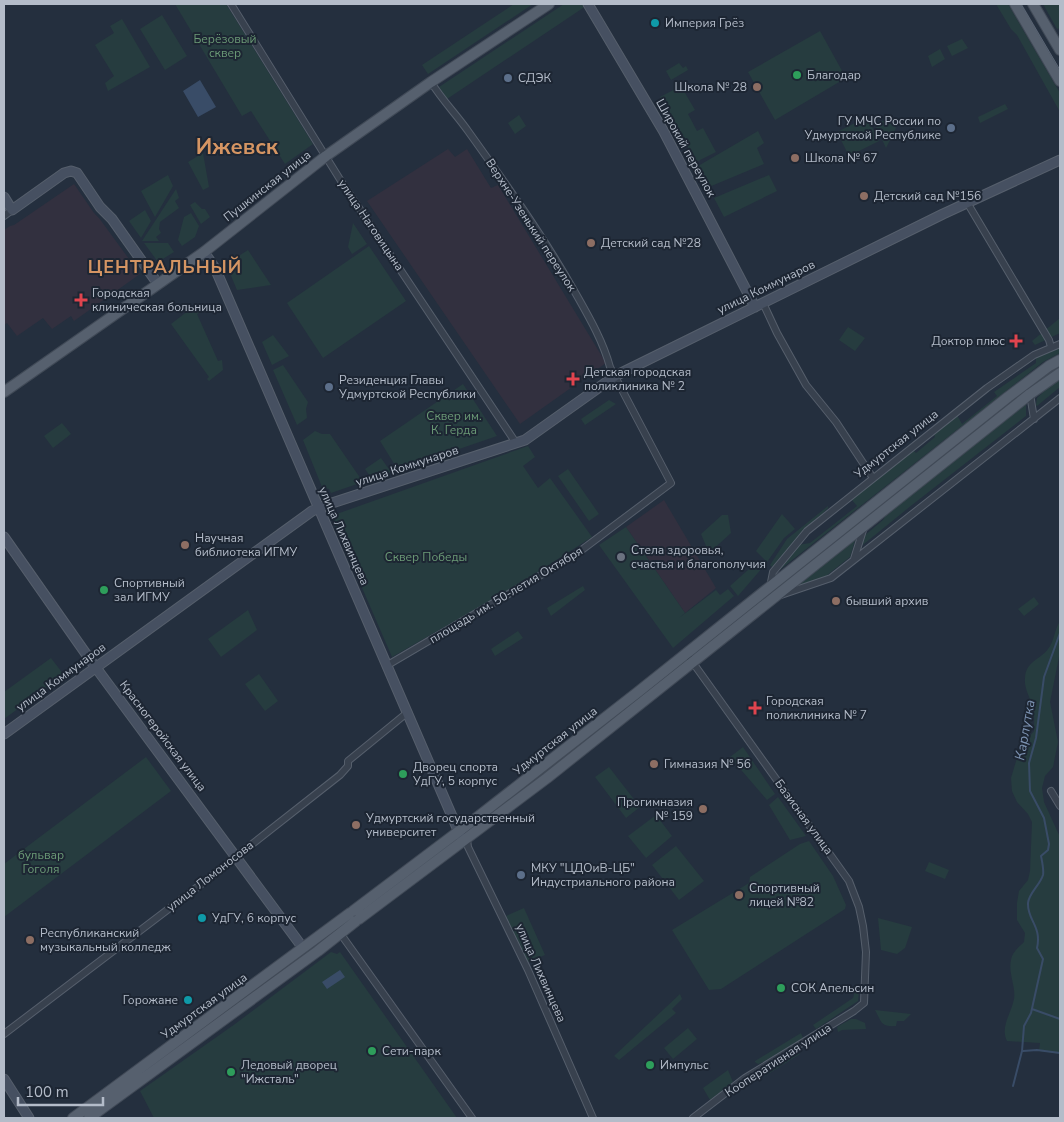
<svg xmlns="http://www.w3.org/2000/svg" width="1064" height="1122" viewBox="0 0 1064 1122" font-family="'Nunito Sans',sans-serif">
<style>
.medical{fill:#32303f}
.green{fill:#263c3f}
.water{fill:#394c67}
.lines{fill:none;stroke-linecap:round;stroke-linejoin:round}
.stream{stroke:#394c67;stroke-width:2}
.street-casing{stroke:#565f6c;stroke-width:8}
.secondary-casing{stroke:#565f6c;stroke-width:11}
.primary-casing{stroke:#414a57;stroke-width:12}
.street{stroke:#38414e;stroke-width:6}
.secondary{stroke:#465061;stroke-width:9}
.primary{stroke:#56606e;stroke-width:10}
.tram{stroke:#5a6575;stroke-width:1}
.culture-dot{fill:#0f9aa8;stroke:#1d2633;stroke-width:2}
.leisure-dot{fill:#2e9e5b;stroke:#1d2633;stroke-width:2}
.service-dot{fill:#5c6f8a;stroke:#1d2633;stroke-width:2}
.education-dot{fill:#8d6e63;stroke:#1d2633;stroke-width:2}
.health-dot{fill:#e0444e;stroke:#1d2633;stroke-width:2}
.worship-dot{fill:#6b7280;stroke:#1d2633;stroke-width:2}
.labels{text-anchor:middle;dominant-baseline:central;stroke-width:4;stroke-linejoin:round;paint-order:stroke}
.poi-label{font-size:12px;fill:#b4bcc9;stroke:#1d2633;text-anchor:start}
.park-label{font-size:12px;fill:#6b9a76;stroke:#1d2633}
.street-label{font-size:12px;fill:#b4bcc9;stroke:#1d2633}
.water-label{font-size:14px;font-style:italic;fill:#7c92b1;stroke:#1d2633}
.district-label{font-size:18px;font-weight:bold;letter-spacing:1px;fill:#d59563;stroke:#1d2633}
.town-label{font-size:22px;font-weight:bold;fill:#d59563;stroke:#1d2633}
</style>
<rect width="100%" height="100%" fill="#242f3e"/>
<path class="medical" d="M448 149 455 157 467 149 491 188 498 185 606 363 520 424 367 201Z
M74 184 94 213 99 218 140 274 74 321 71 316 52 329 43 318 17 336 7 323 4 325V230L10 226 14 225Z
M664 500 716 588 685 613 626 527Z"/>
<path class="green" d="M175 4H226L313 144 285 164 251 111 242 116Z
M514 4H533L428 74 422 65Z
M564 4H585L586 6 447 99 439 87Z
M996 4H1008L1060 93V112L1017 35 1011 29Z
M1043 4H1060V28L1057 29Z
M162 15 187 56 165 70 140 29Z
M122 19 150 67 108 91 105 83 114 76 95 45 114 33 110 26Z
M820 31 846 78 775 120 748 72Z
M962 39 968 48 952 56 947 46Z
M940 49 945 59 932 67 928 56Z
M679 63 683 68 686 66 688 70 671 80 666 71Z
M681 86 695 110 688 114 697 131 703 128 716 152 696 162 660 97Z
M1005 104 1008 109 980 123 978 117Z
M519 115 526 126 515 134 508 123Z
M867 117 879 141 849 156 837 132Z
M890 117 896 128 886 148 875 125Z
M758 131 764 143 757 148 764 164 709 187 698 166Z
M203 153 209 187 203 190 188 162Z
M168 175 173 186 155 217 141 191Z
M769 175 777 191 724 217 714 198Z
M176 189 179 198 175 201 179 208 164 219 160 222 159 229 161 233 156 237 159 241H142Z
M195 202 202 209H205L210 217 201 224 190 205Z
M145 210 151 221 141 238 129 221Z
M191 213 199 226 195 237 182 246 178 240 184 217Z
M353 223 367 244 352 254 348 247Z
M144 243H168L174 252 158 262Z
M369 246 406 301 323 358 287 303Z
M248 250 271 285 237 290 226 264Z
M197 304 201 312 197 314 218 361 222 360 223 370 209 381 207 379 209 377 171 324Z
M1060 318V333L1035 345 1032 341Z
M848 327 865 338 855 351 839 340Z
M273 335 289 356 272 365 262 342Z
M1060 348V353L1043 362 777 572 798 545 810 543 857 506 851 499 913 450 916 453 935 437 934 434 957 415 962 424 997 396 994 392 1036 363V358Z
M283 365 308 402 306 409 307 418 297 425 273 370Z
M1060 377V387L1037 406 1036 405 1037 398C1045 391 1051 383 1060 377Z
M463 384 497 436 398 470 380 441Z
M609 400 616 404 585 425 581 419Z
M1026 403V416L912 505 859 548 864 536 883 520 887 513Z
M62 423 71 434 53 448 44 436Z
M315 431 322 434H330L363 482 331 493 329 489 322 487 303 440Z
M528 446 535 457 523 466 538 488 550 478 592 537 521 583 392 657 331 516Z
M381 458 391 472 372 479 365 469Z
M568 469 599 514 589 521 558 476Z
M828 506V508L773 568 770 565 787 539Z
M782 514 795 529 784 538 767 562 756 551Z
M722 515H728L731 533 709 553 701 534Z
M626 527 685 613 679 618 716 590 720 595 728 589 734 596 673 648 599 545Z
M856 537 850 557 826 576 794 589Z
M758 561 763 567 738 596 730 586Z
M583 586 585 590 551 616 547 608Z
M1034 597 1039 604 1024 616 1018 609Z
M248 610 257 630 221 657 208 639Z
M1060 621V652L1050 702 1058 742 1053 767 1045 776 1042 788 1044 802 1060 837V1054L1039 1051 1040 1043 1007 1041C1000 1027 1011 1014 1014 999 1016 987 1008 973 1011 960 1012 952 1019 947 1024 942L1025 933 1017 920V903L1019 891 1028 880 1030 871 1032 822 1028 814 1017 802 1012 791 1011 778 1020 748 1034 731C1034 723 1035 712 1032 704 1029 696 1024 687 1025 678 1026 661 1040 660 1048 649 1054 642 1054 631 1060 621Z
M518 631 523 638 495 656 491 649Z
M51 658 64 675 4 719V692Z
M259 674 278 701 265 711 245 684Z
M743 747 775 794 767 800 730 757Z
M146 757 171 791 4 917V864Z
M609 767 640 807 626 818 595 777Z
M778 797 806 836 790 840 769 805Z
M656 815 672 836 646 858 628 836Z
M809 841 833 876 846 905 845 909 721 989 709 990 672 930 749 883 750 877 800 844Z
M676 846 704 881 679 900 652 865Z
M929 862 949 870 945 879 925 871Z
M524 908 545 955 526 963 506 916Z
M878 918 912 927 905 948 897 954 881 950Z
M331 952 337 954 340 952 457 1118H154L140 1091 235 1024Z
M855 991H859L858 1001 816 1029 813 1025 853 998Z
M680 994 682 999 672 1009 676 1013 619 1060 614 1056Z
M875 1010 911 1014 904 1021H897L896 1026C881 1027 882 1023 875 1010Z
M851 1019H856L865 1023 866 1029 842 1030 838 1032 837 1027Z
M688 1028 697 1039 673 1059 664 1048Z
M801 1033 803 1038 763 1062 758 1064 755 1062V1061Z
M795 1052 800 1054 765 1076V1070Z
M728 1070 733 1082 710 1100 703 1088Z"/>
<path class="water" d="M200 80 216 107 198 117 183 91Z
M340 970 345 977 327 989 322 982Z"/>
<g class="lines">
<path class="stream" d="M1032 1009 1060 1019
M1023 1051 1037 1050 1060 1053
M1013 1086 1022 1051 1024 1026 1031 1013 1043 959 1037 948C1042 926 1027 920 1028 903 1029 893 1040 885 1043 875 1044 870 1042 861 1041 856L1048 850 1049 844 1044 818 1030 791 1029 763 1036 738 1044 677 1060 633"/>
<defs>
<path id="street" d="M231 4 341 181 516 443
M968 204 1049 340 1051 347
M4 216 12 210
M763 303 777 333 806 385 836 422 873 478
M1030 394 1034 419
M854 559 864 527
M770 587 773 572 807 531 987 388 1034 355 1060 344
M781 595 831 578 1060 398
M686 653 849 881 859 907 863 926 866 952 864 1003 854 1011 745 1078 693 1118
M386 666 575 555 671 483 610 367C603 341 589 317 576 294 544 237 506 184 468 131 456 114 442 100 431 82
M1051 791 1060 806
M469 824 466 831 468 847 528 970 593 1118
M340 933 472 1118
M4 1034 204 882 340 775 348 766V761L408 712"/>
<path id="secondary" d="M588 4 664 132 755 307
M4 197 12 210 64 173 71 171 77 173 100 207 112 219 158 284
M204 252 215 268 461 837
M4 537 91 661 303 948
M4 734 312 511 326 505 525 440 615 376 943 214 1060 160
M4 1079 29 1118"/>
<path id="primary" d="M1015 4 1060 81
M1033 4 1060 50
M4 392 204 252 326 156 431 82 549 4
M353 911 475 819 638 692 1008 397 1049 366 1060 360
M359 919 547 778 1030 394 1060 373
M73 1118 350 913
M89 1118 318 951 356 921"/>
</defs>
<use href="#street" class="street-casing"/>
<use href="#secondary" class="secondary-casing"/>
<use href="#primary" class="primary-casing"/>
<use href="#street" class="street"/>
<use href="#secondary" class="secondary"/>
<use href="#primary" class="primary"/>
<path class="tram" d="M1021 4 1060 70"/>
</g>
<g class="culture-dot">
<circle cx="655" cy="23" r="5"/>
<circle cx="202" cy="918" r="5"/>
<circle cx="188" cy="1000" r="5"/>
</g>
<g class="leisure-dot">
<circle cx="797" cy="75" r="5"/>
<circle cx="104" cy="590" r="5"/>
<circle cx="403" cy="774" r="5"/>
<circle cx="781" cy="988" r="5"/>
<circle cx="372" cy="1051" r="5"/>
<circle cx="650" cy="1065" r="5"/>
<circle cx="231" cy="1072" r="5"/>
</g>
<g class="service-dot">
<circle cx="508" cy="78" r="5"/>
<circle cx="951" cy="128" r="5"/>
<circle cx="329" cy="387" r="5"/>
<circle cx="521" cy="875" r="5"/>
</g>
<g class="education-dot">
<circle cx="757" cy="87" r="5"/>
<circle cx="795" cy="158" r="5"/>
<circle cx="864" cy="196" r="5"/>
<circle cx="591" cy="243" r="5"/>
<circle cx="185" cy="545" r="5"/>
<circle cx="836" cy="601" r="5"/>
<circle cx="654" cy="764" r="5"/>
<circle cx="703" cy="809" r="5"/>
<circle cx="356" cy="825" r="5"/>
<circle cx="739" cy="895" r="5"/>
<circle cx="30" cy="940" r="5"/>
</g>
<g class="health-dot">
<path d="M78.5 292.5h5v5h5v5h-5v5h-5v-5h-5v-5h5z"/>
<path d="M1013.5 333.5h5v5h5v5h-5v5h-5v-5h-5v-5h5z"/>
<path d="M570.5 371.5h5v5h5v5h-5v5h-5v-5h-5v-5h5z"/>
<path d="M752.5 700.5h5v5h5v5h-5v5h-5v-5h-5v-5h5z"/>
</g>
<circle class="worship-dot" cx="621" cy="557" r="5"/>
<g class="labels">
<g class="poi-label">
<text x="665" y="23">Империя Грёз</text>
<text x="807" y="75">Благодар</text>
<text x="518" y="78">СДЭК</text>
<text x="747" y="87" text-anchor="end">Школа № 28</text>
<text x="941" y="121" text-anchor="end">ГУ МЧС России по<tspan x="941" dy="14">Удмуртской Республике</tspan></text>
<text x="805" y="158">Школа № 67</text>
<text x="874" y="196">Детский сад №156</text>
<text x="601" y="243">Детский сад №28</text>
<text x="92" y="293">Городская<tspan x="92" dy="14">клиническая больница</tspan></text>
<text x="1005" y="341" text-anchor="end">Доктор плюс</text>
<text x="584" y="372">Детская городская<tspan x="584" dy="14">поликлиника № 2</tspan></text>
<text x="339" y="380">Резиденция Главы<tspan x="339" dy="14">Удмуртской Республики</tspan></text>
<text x="195" y="538">Научная<tspan x="195" dy="14">библиотека ИГМУ</tspan></text>
<text x="631" y="550">Стела здоровья,<tspan x="631" dy="14">счастья и благополучия</tspan></text>
<text x="114" y="583">Спортивный<tspan x="114" dy="14">зал ИГМУ</tspan></text>
<text x="846" y="601">бывший архив</text>
<text x="766" y="701">Городская<tspan x="766" dy="14">поликлиника № 7</tspan></text>
<text x="664" y="764">Гимназия № 56</text>
<text x="413" y="767">Дворец спорта<tspan x="413" dy="14">УдГУ, 5 корпус</tspan></text>
<text x="693" y="802" text-anchor="end">Прогимназия<tspan x="693" dy="14">№ 159</tspan></text>
<text x="366" y="818">Удмуртский государственный<tspan x="366" dy="14">университет</tspan></text>
<text x="531" y="868">МКУ "ЦДОиВ-ЦБ"<tspan x="531" dy="14">Индустриального района</tspan></text>
<text x="749" y="888">Спортивный<tspan x="749" dy="14">лицей №82</tspan></text>
<text x="212" y="918">УдГУ, 6 корпус</text>
<text x="40" y="933">Республиканский<tspan x="40" dy="14">музыкальный колледж</tspan></text>
<text x="791" y="988">СОК Апельсин</text>
<text x="178" y="1000" text-anchor="end">Горожане</text>
<text x="382" y="1051">Сети-парк</text>
<text x="241" y="1065">Ледовый дворец<tspan x="241" dy="14">"Ижсталь"</tspan></text>
<text x="660" y="1065">Импульс</text>
</g>
<g class="park-label">
<text x="225" y="39">Берёзовый<tspan x="225" dy="14">сквер</tspan></text>
<text x="454" y="416">Сквер им.<tspan x="454" dy="14">К. Герда</tspan></text>
<text x="426" y="557">Сквер Победы</text>
<text x="41" y="855">бульвар<tspan x="41" dy="14">Гоголя</tspan></text>
</g>
<g class="street-label">
<text transform="translate(686 148) rotate(61)">Широкий переулок</text>
<text transform="translate(267 186) rotate(-38)">Пушкинская улица</text>
<text transform="translate(371 225) rotate(56)">улица Наговицына</text>
<text transform="translate(531 225) rotate(57)">Верхне-Узенький переулок</text>
<text transform="translate(766 287) rotate(-26)">улица Коммунаров</text>
<text transform="translate(896 444) rotate(-38)">Удмуртская улица</text>
<text transform="translate(407 466) rotate(-18)">улица Коммунаров</text>
<text transform="translate(344 536) rotate(66)">улица Лихвинцева</text>
<text transform="translate(506 595) rotate(-31)">площадь им. 50-летия Октября</text>
<text transform="translate(61 677) rotate(-36)">улица Коммунаров</text>
<text transform="translate(163 736) rotate(53)">Красногеройская улица</text>
<text transform="translate(555 741) rotate(-38)">Удмуртская улица</text>
<text transform="translate(804 817) rotate(54)">Базисная улица</text>
<text transform="translate(210 876) rotate(-38)">улица Ломоносова</text>
<text transform="translate(541 973) rotate(66)">улица Лихвинцева</text>
<text transform="translate(204 1006) rotate(-36)">Удмуртская улица</text>
<text transform="translate(778 1060) rotate(-33)">Кооперативная улица</text>
</g>
<g class="water-label">
<text transform="translate(1025 730) rotate(-80)">Карлутка</text>
</g>
<g class="district-label">
<text x="165" y="267">ЦЕНТРАЛЬНЫЙ</text>
</g>
<g class="town-label">
<text x="237" y="147">Ижевск</text>
</g>
</g>
<rect width="1064" height="1122" fill="none" stroke="#b4bcc9" stroke-width="10"/>
<path d="M18 1097v8h85v-8" fill="none" stroke="#b4bcc9" stroke-width="2.5"/>
<text x="25" y="1097" font-size="15" fill="#b4bcc9" stroke="#1d2633" stroke-width="4" paint-order="stroke">100 m</text>
</svg>
